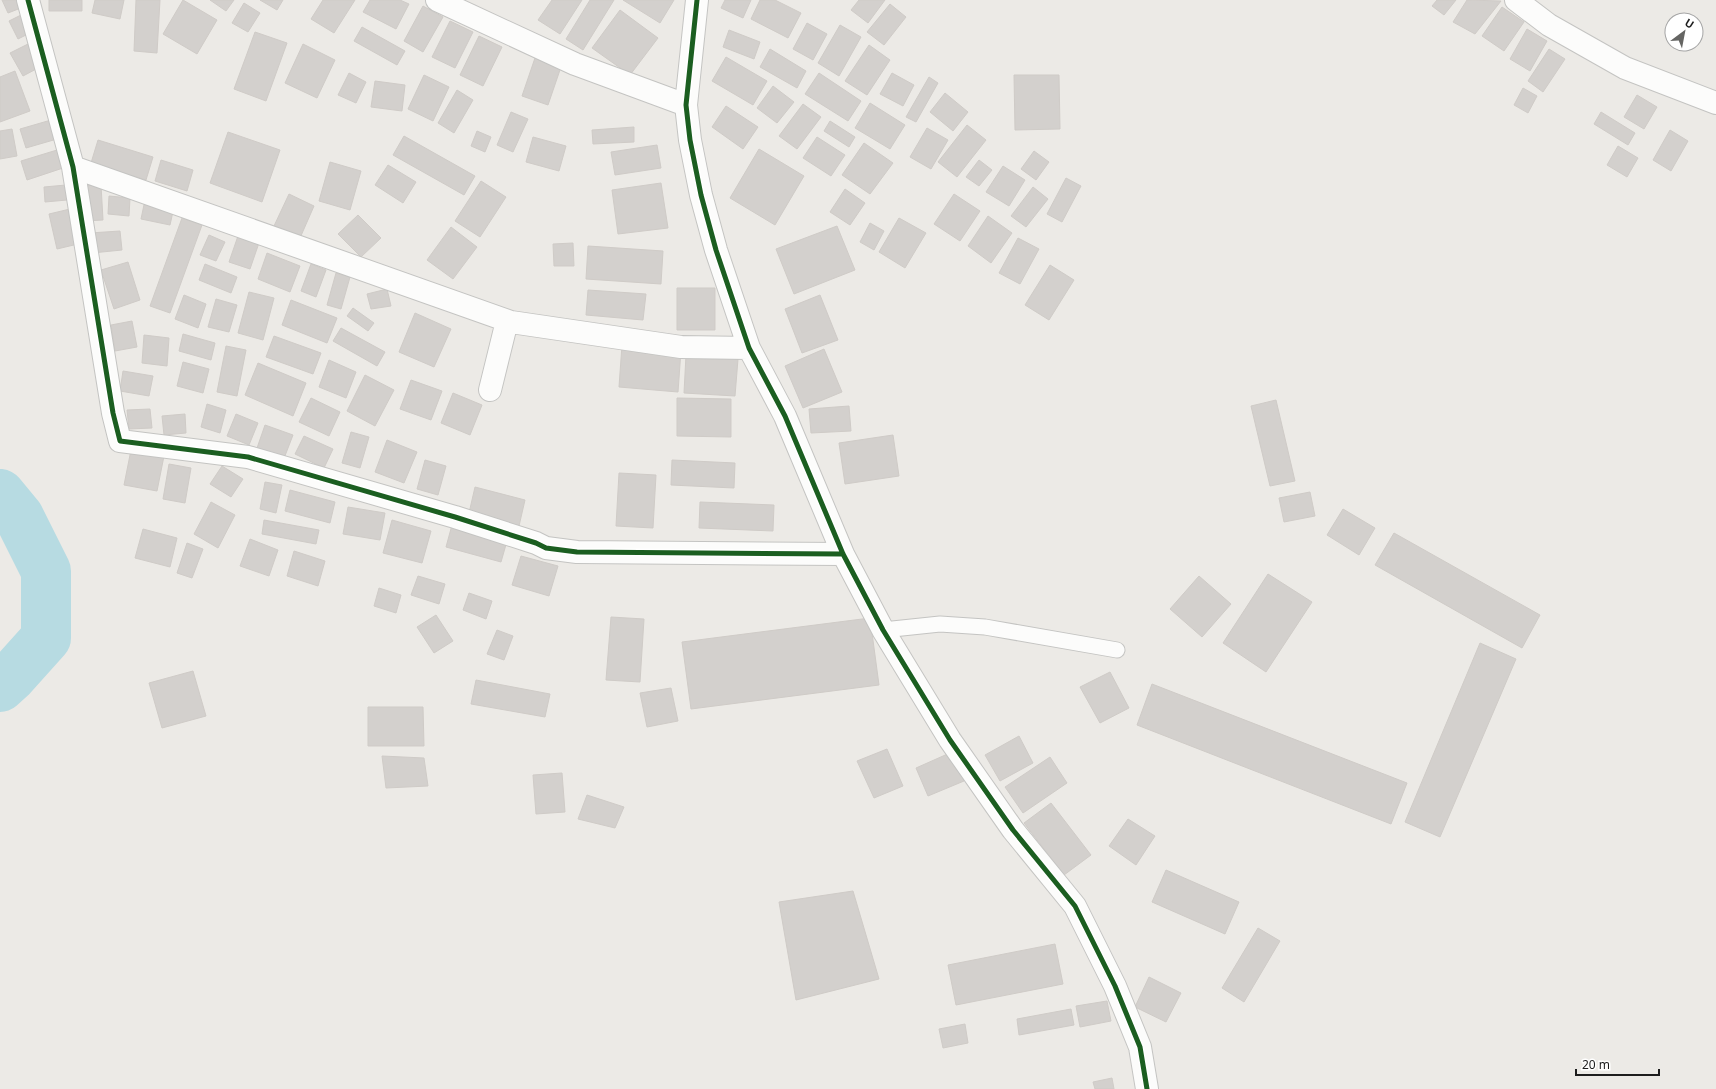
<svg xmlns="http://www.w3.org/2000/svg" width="1716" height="1089" viewBox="0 0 1716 1089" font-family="'Noto Sans',sans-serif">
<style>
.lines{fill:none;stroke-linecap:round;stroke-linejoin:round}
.river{stroke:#b7dbe2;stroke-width:50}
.building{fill:#d3d0cd;stroke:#cfcbc7}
.service-casing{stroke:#c4c4c2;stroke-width:17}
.minor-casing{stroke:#c4c4c2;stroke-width:24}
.service{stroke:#fcfcfb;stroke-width:15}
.minor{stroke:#fcfcfb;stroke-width:22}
.cycleway-casing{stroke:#fff;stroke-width:8}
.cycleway{stroke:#1b5e20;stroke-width:5}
</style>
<rect width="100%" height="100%" fill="#eceae6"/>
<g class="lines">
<path class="river" d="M0 494 19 517 46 571V638L11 677 0 687"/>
</g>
<path class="building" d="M2 0H23L26 6 8 13Z
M49 0H82V11H49Z
M95 0H124L120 19 92 13Z
M136 0H160L157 53 134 51Z
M183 0 217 20 197 54 163 34Z
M210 0H234L226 11Z
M260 0H283L277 10Z
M323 0H355L334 33 311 19Z
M370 0H400L409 4 396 29 363 12Z
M552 0H582L560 34 538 20Z
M590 0H614L583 50 566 39Z
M623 0H674L660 23Z
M725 0H751L743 18 721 8Z
M760 0H775L801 13 788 38 751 19Z
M859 0H885L868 23 851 10Z
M1437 0H1456L1444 15 1432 6Z
M1467 0 1501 1 1475 34 1453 22Z
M244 3 260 13 248 32 232 23Z
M890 4 906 17 884 45 867 32Z
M423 6 443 17 423 52 404 41Z
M1502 7 1524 22 1504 51 1482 36Z
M620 10 658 38 630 75 592 48Z
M21 15 30 33 18 39 9 21Z
M450 21 473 32 455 68 432 57Z
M807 23 827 34 813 60 793 49Z
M840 25 861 37 839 76 818 63Z
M362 27 405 51 397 65 354 41Z
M1527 29 1547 41 1530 71 1510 59Z
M729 30 760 42 754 59 723 47Z
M255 32 287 43 266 101 234 89Z
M479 36 502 47 483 86 460 75Z
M28 44 40 67 23 76 10 53Z
M303 44 335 60 317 98 285 83Z
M869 45 890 60 867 95 845 81Z
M770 49 806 71 797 88 760 67Z
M1549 49 1565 59 1543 92 1528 81Z
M536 55 562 64 548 105 522 96Z
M726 57 767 81 753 105 712 81Z
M15 71 30 111 0 122V77Z
M349 73 366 82 356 103 338 95Z
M819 73 861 101 848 121 805 94Z
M892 73 914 85 903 106 880 94Z
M424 75 449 87 433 121 408 109Z
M1014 75H1059L1060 129 1015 130Z
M929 77 938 83 916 122 906 117Z
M375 81 405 85 402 111 371 107Z
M773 86 794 102 777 123 757 108Z
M1523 88 1537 96 1528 113 1514 105Z
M457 90 473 100 454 133 438 123Z
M945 93 968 112 953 131 930 112Z
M1637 95 1657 107 1644 129 1624 117Z
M870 103 905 125 890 149 855 128Z
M803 104 821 117 797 149 779 136Z
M726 106 758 127 743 149 712 127Z
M511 112 528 119 513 152 497 145Z
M1601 112 1635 133 1628 145 1594 124Z
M51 120 57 139 26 148 20 129Z
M830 121 855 137 849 147 824 131Z
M967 125 986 140 957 177 938 162Z
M634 127V142L593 144 592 130Z
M927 128 948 140 931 169 910 157Z
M12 129 17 156 0 159V131Z
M1670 130 1688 141 1671 171 1653 160Z
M477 131 491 137 485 152 471 146Z
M228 132 280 150 262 202 210 183Z
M404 136 475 176 464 195 393 155Z
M533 137 566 146 559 171 526 162Z
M817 137 845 155 831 176 803 158Z
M98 140 153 157 146 180 91 163Z
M864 143 893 163 870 194 842 175Z
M657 145 661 168 615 175 611 152Z
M1618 146 1638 158 1627 177 1607 165Z
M759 149 804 176 775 225 730 198Z
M57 150 63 168 27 180 21 161Z
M1034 151 1049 162 1036 180 1021 169Z
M161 160 193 170 187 191 155 181Z
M979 160 992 170 979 186 966 177Z
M330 162 361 171 350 210 319 201Z
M388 165 416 182 403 203 375 185Z
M1003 166 1025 180 1009 206 986 192Z
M1066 178 1081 186 1062 222 1047 214Z
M481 181 506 197 480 237 455 221Z
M661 183 668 228 618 234 612 190Z
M66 185 67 200 45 202 44 187Z
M82 185H101L103 220 84 221Z
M1033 187 1048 199 1026 227 1011 216Z
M845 189 865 203 850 225 830 212Z
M289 194 314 206 300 238 274 226Z
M954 194 980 211 960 241 934 224Z
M109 196 130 198 129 216 108 214Z
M145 200 174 207 170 225 141 219Z
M70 209 78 244 57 249 49 214Z
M358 215 381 238 361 257 338 234Z
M988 216 1012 233 991 263 968 246Z
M182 218 202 225 170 313 150 306Z
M899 218 926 233 905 268 879 252Z
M870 223 884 231 874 250 860 242Z
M837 226 855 270 794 294 776 249Z
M451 227 477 247 453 279 427 260Z
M120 231 122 250 92 253 90 233Z
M239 233 260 240 250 269 229 262Z
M209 235 225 242 216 261 200 255Z
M1018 238 1039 249 1020 284 999 273Z
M573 243 574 266H554L553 244Z
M588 246 663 251 661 284 586 279Z
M267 253 300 266 290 292 258 279Z
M128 262 140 300 114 309 101 270Z
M205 264 237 277 231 293 199 280Z
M311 264 326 270 316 297 301 291Z
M1050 265 1074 280 1049 320 1025 305Z
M336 273 350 277 341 309 327 305Z
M677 288H715V330H677Z
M387 289 391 306 371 309 367 294Z
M588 290 646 294 643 320 586 315Z
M249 292 274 298 263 340 238 333Z
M184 295 206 304 198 328 175 319Z
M820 295 838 340 802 353 785 309Z
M216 299 237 305 229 332 208 327Z
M291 300 337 318 327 343 282 325Z
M353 308 374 323 368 331 347 316Z
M415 313 451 329 434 367 399 352Z
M132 321 137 347 115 351 111 325Z
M341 328 385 352 377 366 333 341Z
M183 334 215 343 211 360 179 351Z
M144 335 169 338 167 366 142 363Z
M274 336 321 353 313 374 266 357Z
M622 345 681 350 678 392 619 387Z
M226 346 246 350 237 396 217 392Z
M824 349 842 392 803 408 785 366Z
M686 355 738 359 735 396 684 393Z
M329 360 356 372 346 398 319 387Z
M183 362 209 369 203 393 177 386Z
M258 363 306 383 293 416 245 395Z
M123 371 153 376 149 396 120 391Z
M365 375 394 390 375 426 347 411Z
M411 380 442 391 431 420 400 409Z
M453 393 482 405 470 435 441 423Z
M311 398 340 412 329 436 299 422Z
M677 398 731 399V437L677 436Z
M1276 400 1295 481 1270 486 1251 406Z
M207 404 226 410 220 433 201 427Z
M849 406 851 431 811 433 809 409Z
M150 409 152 428 129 429 127 410Z
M185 414 186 433 164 435 162 416Z
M236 414 258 423 249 445 227 436Z
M265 425 293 435 283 461 256 451Z
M351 432 369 437 360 468 342 463Z
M893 435 899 476 845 484 839 443Z
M304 436 333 449 324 468 295 454Z
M387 440 417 452 404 483 375 472Z
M131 450 164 456 157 491 124 485Z
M425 460 446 466 438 495 417 489Z
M672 460 735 463 734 488 671 485Z
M169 464 191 468 185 503 163 499Z
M222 466 243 479 231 497 210 484Z
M619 473 656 475 653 528 616 526Z
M265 482 282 485 276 513 260 509Z
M475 487 525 500 519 526 469 513Z
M290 490 335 502 330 523 285 511Z
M1310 492 1315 516 1284 522 1279 498Z
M211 502 235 515 218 548 194 534Z
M700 502 774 505 773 531 699 528Z
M348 507 385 513 380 540 343 534Z
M1343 509 1375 528 1359 555 1327 535Z
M264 520 319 530 316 544 262 534Z
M392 520 431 531 422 563 383 553Z
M452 525 507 541 501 562 446 547Z
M143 529 177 538 170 567 135 558Z
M1394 533 1540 615 1522 648 1375 565Z
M250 539 278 550 269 576 240 566Z
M187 543 203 549 192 578 177 573Z
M294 551 325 561 318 586 287 576Z
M521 556 558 566 549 596 512 585Z
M1268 574 1312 602 1266 672 1223 643Z
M418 576 445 584 439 604 411 595Z
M1199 576 1231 604 1202 637 1170 609Z
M379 588 401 595 396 613 374 606Z
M469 593 492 601 486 619 463 610Z
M436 615 453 641 434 653 417 627Z
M611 617 644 619 640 682 606 680Z
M870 618 879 685 691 709 682 642Z
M497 630 513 636 504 660 487 654Z
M1480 643 1516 659 1440 837 1405 822Z
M193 671 206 716 162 728 149 683Z
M1110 672 1129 708 1100 723 1080 687Z
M476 680 550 694 545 717 471 704Z
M1152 684 1407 783 1391 824 1137 725Z
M671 688 678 721 647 727 640 693Z
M368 707H423L424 746H368Z
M1019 736 1033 763 1000 781 985 755Z
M887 749 903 786 874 798 857 761Z
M952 752 964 781 928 796 916 768Z
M382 756 424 758 428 786 386 788Z
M1050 757 1067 783 1023 813 1005 787Z
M562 773 565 812 536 814 533 775Z
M587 795 624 807 615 828 578 819Z
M1051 803 1091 855 1064 875 1024 823Z
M1128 819 1155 836 1136 865 1109 846Z
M1166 870 1239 902 1225 934 1152 902Z
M853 891 879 979 796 1000 779 902Z
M1258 928 1280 941 1244 1002 1222 988Z
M1055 944 1063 984 956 1005 948 965Z
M1149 977 1181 993 1166 1022 1135 1007Z
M1107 1001 1111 1021 1080 1027 1076 1006Z
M1071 1009 1074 1025 1019 1035 1017 1019Z
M965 1024 968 1043 943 1048 939 1029Z
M1112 1078 1114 1089H1095L1093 1082Z"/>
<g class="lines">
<defs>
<path id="service" d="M883 630 940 624 985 627 1117 650"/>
<path id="minor" d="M28 0 73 167 113 413 120 441 248 457 455 517 536 543 546 548 577 552 843 554
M437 0 575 64 686 105
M697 0 686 105 690 140 701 195 716 250 749 348 785 416 843 554 883 630 950 740 1013 830 1075 906 1115 986 1140 1047 1147 1089
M1516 0 1549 25 1625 68 1716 103
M73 167 511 322 681 347 749 348
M490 390 507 321"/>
</defs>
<use href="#service" class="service-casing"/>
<use href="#minor" class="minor-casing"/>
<use href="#service" class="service"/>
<use href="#minor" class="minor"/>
<defs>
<path id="cycleway" d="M28 0 73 167 113 413 120 441 248 457 455 517 536 543 546 548 577 552 843 554
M697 0 686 105 690 140 701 195 716 250 749 348 785 416 843 554 883 630 950 740 1013 830 1075 906 1115 986 1140 1047 1147 1089"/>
</defs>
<use href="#cycleway" class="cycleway-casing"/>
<use href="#cycleway" class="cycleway"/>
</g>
<g transform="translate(1684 32) rotate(32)"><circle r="19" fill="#ffffff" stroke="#a5a5a5"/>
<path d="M0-3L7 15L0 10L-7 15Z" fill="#656563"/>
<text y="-6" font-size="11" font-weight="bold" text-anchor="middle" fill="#1d1d1d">U</text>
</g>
<path d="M1576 1069v6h83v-6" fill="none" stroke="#1d1d1d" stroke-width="2"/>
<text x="1582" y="1069" font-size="12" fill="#1d1d1d" stroke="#ffffff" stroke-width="3" paint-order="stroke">20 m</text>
</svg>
